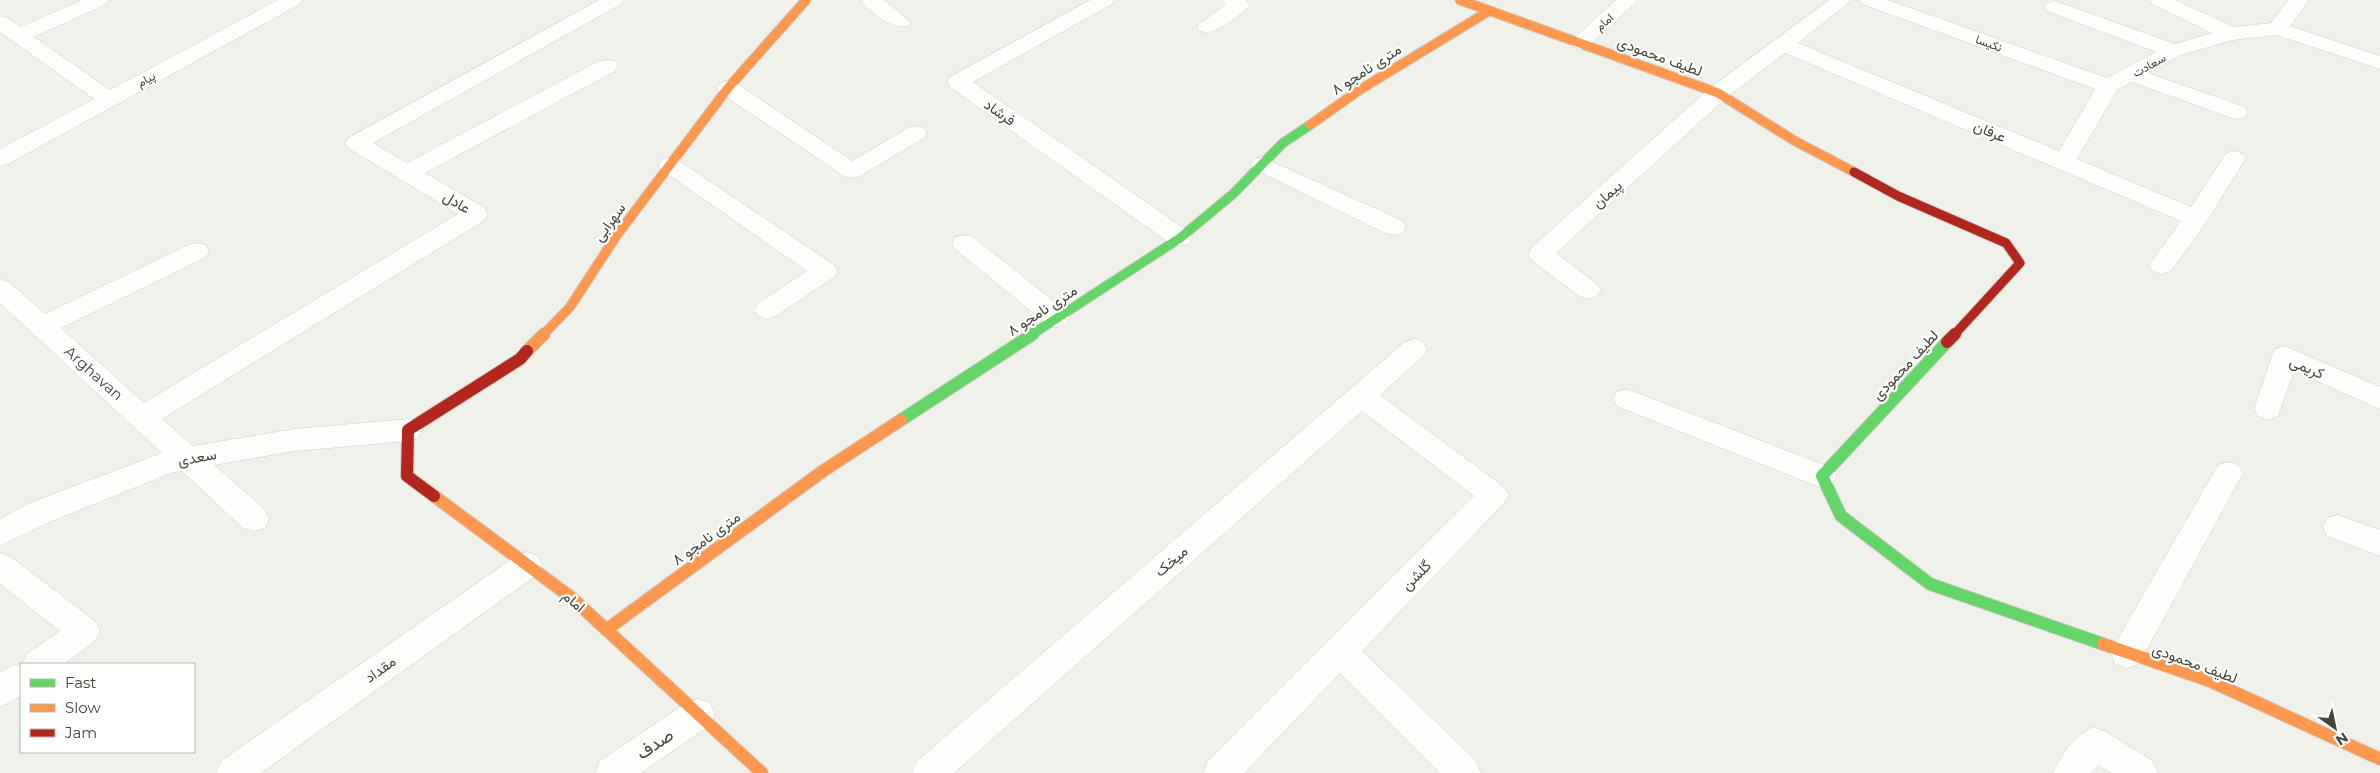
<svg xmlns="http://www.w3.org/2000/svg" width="2380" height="773" viewBox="0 0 2380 773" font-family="Montserrat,Vazirmatn,sans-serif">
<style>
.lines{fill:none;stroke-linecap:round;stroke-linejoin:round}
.street-casing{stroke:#cfcfca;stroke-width:1}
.fast-far1-casing{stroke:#cfcfc4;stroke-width:11}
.fast-casing{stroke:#cfcfc4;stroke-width:14}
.slow-far1-casing{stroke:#cfcfc4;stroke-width:11}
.slow-casing{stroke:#cfcfc4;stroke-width:14}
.jam-far1-casing{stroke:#cfcfc4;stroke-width:11}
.jam-casing{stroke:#cfcfc4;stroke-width:14}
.street{fill:#fdfdfc;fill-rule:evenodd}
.fast-far1{stroke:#63d668;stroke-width:9}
.fast{stroke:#63d668;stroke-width:12}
.slow-far1{stroke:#ff974d;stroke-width:9}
.slow{stroke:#ff974d;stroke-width:12}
.jam-far1{stroke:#b3261e;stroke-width:9}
.jam{stroke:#b3261e;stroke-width:12}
.labels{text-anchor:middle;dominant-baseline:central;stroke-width:4.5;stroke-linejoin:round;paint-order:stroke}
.far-street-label{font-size:12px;fill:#464539;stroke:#fff}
.street-label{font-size:15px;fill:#464539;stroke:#fff}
.near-street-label{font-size:18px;fill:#464539;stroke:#fff}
</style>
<rect width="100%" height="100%" fill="#f1f1ec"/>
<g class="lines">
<defs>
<path id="street" d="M82 0H109L106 4 34 37 110 90 278 0H303L300 4 8 164 0 166V149L94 99 0 32V16L7 18 21 27Z
M599 0H624L621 4 373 143 407 163 599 61 607 60 615 61 618 66 615 71 425 173 485 208 488 214 485 220 162 419 193 446 295 429 408 419 418 422 422 430 418 438 408 441 295 451 214 465 265 510 269 519 265 528 254 531 243 528 182 471 171 473 49 522 0 546V519L27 504 162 453 0 303V279L9 282 45 314 188 245 197 243 206 245 209 251 206 257 61 328 144 403 458 214 348 148 345 143 348 138Z
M861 0H884L911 22 908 26C893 30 870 13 861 0Z
M1090 0H1115L1112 4 973 82 1189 232 1192 238 1189 244 1180 246 1171 244 950 87 947 82 950 77Z
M1221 0H1246L1250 5 1247 9C1233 19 1217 36 1200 31L1197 27 1200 23 1226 5Z
M1616 0H1638L1587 47 1580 49 1573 47 1569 43 1573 39Z
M1829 0H1852L1798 43 2059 151 2095 89 1862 4 1859 0H1888L2107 78 2156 52 2047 11 2044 7 2047 3 2054 1 2061 3 2175 44 2212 33 2152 4 2149 0H2175L2234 27 2271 23 2289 0H2309L2290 26 2380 56V69L2276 35 2233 40 2181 55 2148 73 2245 107 2248 112 2245 117 2237 119 2229 117 2132 82 2117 90 2077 159 2191 207 2226 153 2234 151 2242 153 2246 158 2205 224 2171 271 2162 274 2153 271 2149 265 2181 221 1785 53 1726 98 1556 253 1597 284 1601 290 1597 296 1588 299 1579 296 1531 260 1528 254 1531 248 1710 88Z
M728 81 736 83 852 161 908 128 916 126 924 128 927 133 924 138 860 176 852 178 844 176 720 93 717 88 720 83Z
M1262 157 1403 221 1406 227 1403 233 1394 235 1385 233 1254 169 1250 164 1254 159Z
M670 158 678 160 834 265 838 271 834 277 776 316 767 319 758 316 754 310 758 304 807 271 662 170 658 165 662 160Z
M964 235 973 237 1066 311 1070 318 1066 325 1057 327 1048 325 955 249 952 243 955 237Z
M1414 339 1423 342 1427 349 1423 356 1380 395 1504 487 1509 495 1504 503 1362 651 1476 761 1481 773H1440L1340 673 1244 773H1203L1208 761 1474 496 1362 411 954 773H912L917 761 1405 342Z
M2285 346 2380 387V409L2294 371 2278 416 2268 420 2258 416 2254 409 2272 356 2275 349Z
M1627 389 1832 468 1837 476 1832 484 1822 488 1617 406 1613 399 1617 392Z
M2228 462 2238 465 2243 473 2139 664 2127 668 2115 664 2111 654 2115 644 2218 465Z
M2338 515 2380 530V556L2327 536 2323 527 2327 518Z
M527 552 538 556 542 565 538 574 261 773H216L221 761 516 556Z
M0 553 11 557 95 621 100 631 95 641 64 664H21V696L0 707V673L9 667 23 663 27 654 60 631 0 584Z
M698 699 710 703 715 714 710 725 641 773H595L600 761 686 703Z
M2094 727 2106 732 2153 761 2158 773H2111L2098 765 2091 773H2053C2061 755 2075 734 2094 727Z"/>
<path id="fast-far1" d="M1031 335 1180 238 1233 194 1283 143 1310 125"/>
<path id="fast" d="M1947 342 1822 476 1841 516 1930 584 2103 644
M901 420 1033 334"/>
<path id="slow-far1" d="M1460 0 1718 93 1795 141 1854 172
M1310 125 1361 89 1489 11
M543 335 570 307 617 235 728 88 806 0"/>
<path id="slow" d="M527 351 544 334
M434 496 572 598 762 773
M606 630 823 471 901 420
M2103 644 2210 681 2380 759"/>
<path id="jam-far1" d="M1854 172 1898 196 2006 243 2020 263 1954 335"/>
<path id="jam" d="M1947 342 1955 334
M434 496 407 476 408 430 520 359 527 351"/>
</defs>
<use href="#street" class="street-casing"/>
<use href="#fast-far1" class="fast-far1-casing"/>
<use href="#fast" class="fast-casing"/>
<use href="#slow-far1" class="slow-far1-casing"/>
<use href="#slow" class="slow-casing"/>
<use href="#jam-far1" class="jam-far1-casing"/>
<use href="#jam" class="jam-casing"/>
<use href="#street" class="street"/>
<use href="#fast-far1" class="fast-far1"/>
<use href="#fast" class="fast"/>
<use href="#slow-far1" class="slow-far1"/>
<use href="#slow" class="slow"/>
<use href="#jam-far1" class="jam-far1"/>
<use href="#jam" class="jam"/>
</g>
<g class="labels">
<g class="far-street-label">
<text transform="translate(1604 22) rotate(-42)">امام</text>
<text transform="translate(1989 43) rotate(20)">نکیسا</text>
<text transform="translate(2149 65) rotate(-29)">سعادت</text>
<text transform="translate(146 79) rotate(-29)">پیام</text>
</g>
<g class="street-label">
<text transform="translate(1660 56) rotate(20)">لطیف محمودی</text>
<text transform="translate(1366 69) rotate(-33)">۸ متری نامجو</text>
<text transform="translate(1000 112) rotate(35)">فرشاد</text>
<text transform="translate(1990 131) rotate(23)">عرفان</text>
<text transform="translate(1607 194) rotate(-42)">پیمان</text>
<text transform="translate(457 202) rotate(31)">عادل</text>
<text transform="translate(609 222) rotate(-54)">سهرابی</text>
<text transform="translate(1042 310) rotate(-33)">۸ متری نامجو</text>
<text transform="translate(1905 365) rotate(-47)">لطیف محمودی</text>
<text transform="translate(2307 367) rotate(23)">کریمی</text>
<text transform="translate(94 373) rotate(42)">Arghavan</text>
<text transform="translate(197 457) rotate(-10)">سعدی</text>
<text transform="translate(706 538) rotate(-36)">۸ متری نامجو</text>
<text transform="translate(1171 561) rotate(-41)">میخک</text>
<text transform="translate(1416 575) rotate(-45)">گلشن</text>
<text transform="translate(574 601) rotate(40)">امام</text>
<text transform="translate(2195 663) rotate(20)">لطیف محمودی</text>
<text transform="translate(380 669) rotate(-35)">مقداد</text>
</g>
<g class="near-street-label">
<text transform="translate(655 744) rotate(-34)">صدف</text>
</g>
</g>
<rect x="20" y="663" width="175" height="90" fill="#ffffff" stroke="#b5b5b0"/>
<rect x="30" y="679" width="25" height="8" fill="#63d668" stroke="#b5b5b0"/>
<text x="65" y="688" font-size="15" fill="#464539">Fast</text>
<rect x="30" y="704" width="25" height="8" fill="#ff974d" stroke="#b5b5b0"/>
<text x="65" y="713" font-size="15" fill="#464539">Slow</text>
<rect x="30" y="729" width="25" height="8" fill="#b3261e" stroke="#b5b5b0"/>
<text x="65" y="738" font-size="15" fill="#464539">Jam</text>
<g transform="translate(2335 728) rotate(147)" stroke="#ffffff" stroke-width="4" paint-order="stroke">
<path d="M0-4L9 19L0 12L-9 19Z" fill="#464539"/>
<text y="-8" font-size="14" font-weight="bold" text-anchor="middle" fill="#464539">N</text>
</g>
</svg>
